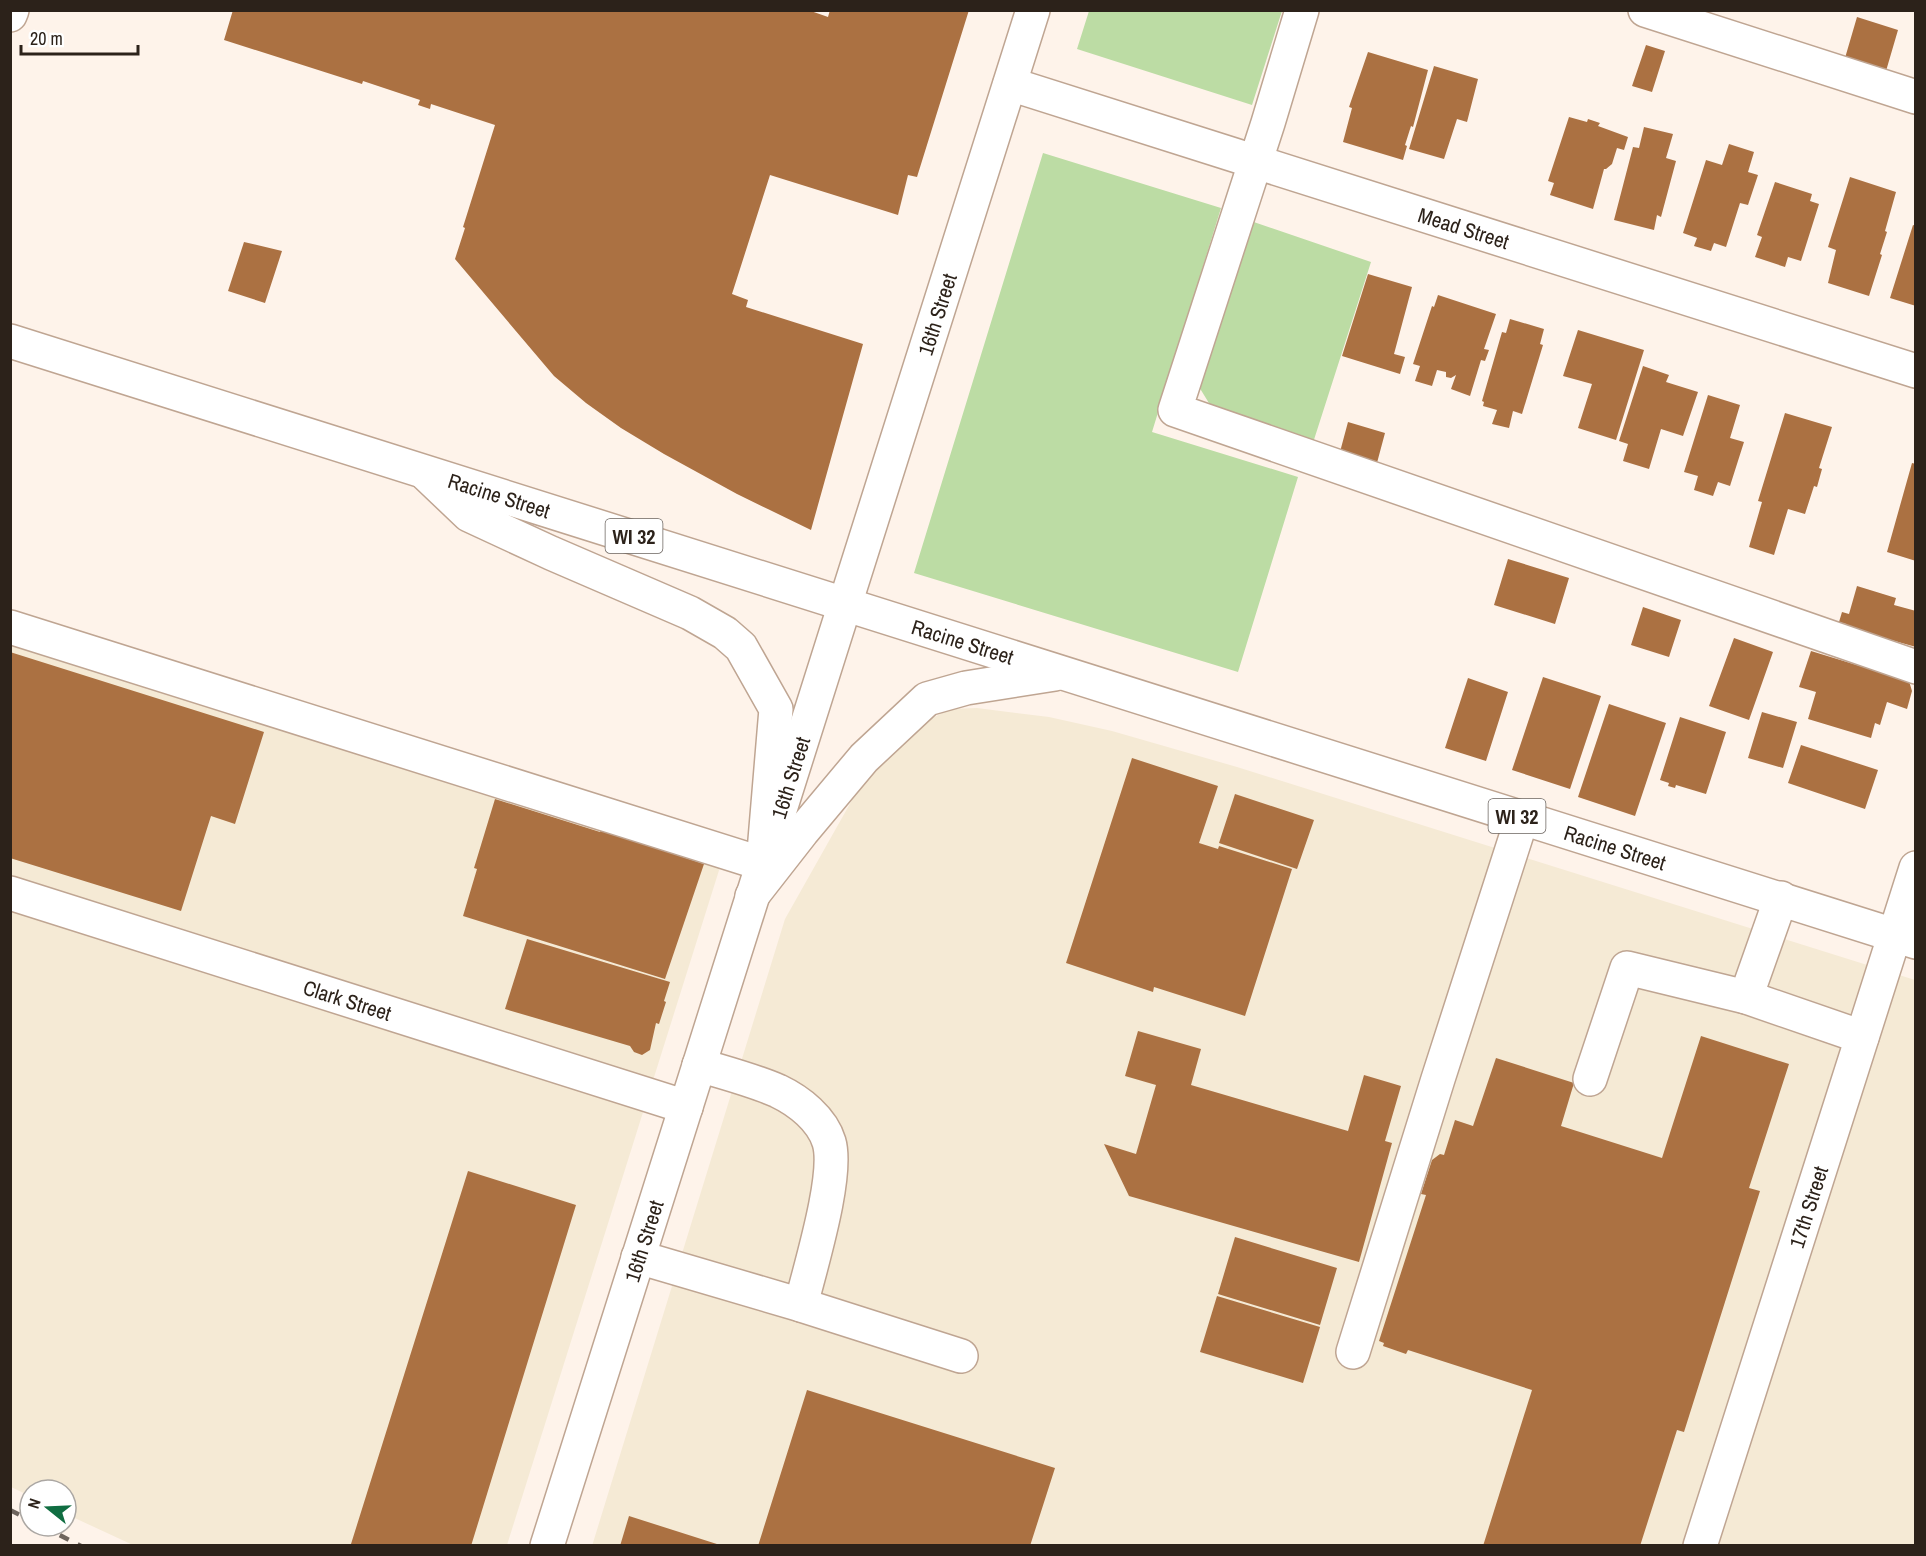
<svg xmlns="http://www.w3.org/2000/svg" width="1926" height="1556" viewBox="0 0 1926 1556" font-family="'Archivo Narrow',sans-serif">
<style>
.industrial{fill:#f5ead5}
.green{fill:#bcdca4}
.building{fill:#ab7142}
.lines{fill:none;stroke-linecap:round;stroke-linejoin:round}
.minor-casing{stroke:#bfa592;stroke-width:36}
.major-casing{stroke:#bfa592;stroke-width:36}
.minor{stroke:#fff;stroke-width:33}
.major{stroke:#fff;stroke-width:33}
.rail{stroke:#6f655d;stroke-width:4.5;stroke-dasharray:10 10;stroke-linecap:butt}
.labels{text-anchor:middle;dominant-baseline:central;stroke-width:4.5;stroke-linejoin:round;paint-order:stroke}
.shield{fill:#fff;stroke:#6b645f;stroke-width:1.5}
.shield-label{font-size:20px;font-weight:bold;fill:#2c221a}
.street-label{font-size:21px;fill:#2c221a;stroke:#fff}
</style>
<rect width="100%" height="100%" fill="#fef3ea"/>
<path class="industrial" d="M10 640 721 864 507 1545H133L66 1514V1490H30V1496L11 1487Z
M977 708 1049 717 1112 731 1237 767 1915 980V1545L592 1546 785 919 856 793 907 731 950 709Z"/>
<path class="green" d="M1089 11V10L1282 11 1252 105 1077 49Z
M1043 153 1221 208 1152 432 1298 477 1238 672 914 573Z
M1245 219 1371 262 1311 449 1215 413 1193 377Z"/>
<path class="building" d="M233 10H808L828 17 830 10H969L917 177 908 175 898 215 770 175 732 294 748 300 746 307 863 344 811 530 737 494 664 454 621 428 586 403 554 376 455 259 465 228 463 227 495 125 431 104 430 109 418 105 420 100 363 81 362 84 224 40Z
M1857 17 1898 30 1886 71 1845 58Z
M1646 45 1665 51 1652 92 1632 86Z
M1368 52 1428 70 1413 127 1411 126 1405 145 1407 146 1403 160 1343 142 1352 108 1349 107Z
M1434 66 1478 79 1467 122 1457 119 1444 159 1409 149Z
M1569 117 1587 122 1588 119 1600 123 1598 126 1628 137 1624 150 1617 148 1612 164 1606 169H1604L1593 209 1550 195 1554 183 1548 181Z
M1644 127 1673 134 1666 158 1676 161 1661 217 1657 215 1654 230 1614 220 1633 147 1639 148Z
M1729 144 1754 152 1748 172 1758 175 1748 205 1740 203 1726 247 1714 243 1711 251 1694 246 1697 238 1683 233 1706 160 1722 165Z
M1850 177 1896 192 1885 231 1887 232 1880 254 1882 255 1869 296 1828 283 1836 250 1828 247Z
M1775 182 1812 194 1810 201 1819 204 1801 261 1788 257 1785 267 1755 257 1762 237 1757 235Z
M1913 225 1916 226V306L1890 298Z
M244 242 282 251 265 303 228 291Z
M1368 274 1412 287 1394 354 1405 357 1400 374 1342 356Z
M1438 295 1496 314 1484 349 1489 350 1485 361 1481 360 1470 396 1451 389 1456 375 1451 378 1446 377V372L1437 370 1432 386 1415 381 1420 366 1413 364 1432 306 1434 307Z
M1510 319 1544 329 1540 344 1543 345 1522 414 1513 411 1509 428 1492 424 1497 410 1483 406 1484 402 1482 401 1502 332 1506 333Z
M1578 330 1644 350 1616 440 1578 428 1592 384 1563 376Z
M1643 366 1669 375 1666 382 1698 392 1683 436 1661 429 1649 469 1623 461 1628 444 1619 441Z
M1708 395 1740 405 1730 438 1744 442 1730 486 1718 482 1713 496 1694 490 1698 476 1684 472Z
M1785 413 1832 427 1819 468 1822 469 1817 487 1814 486 1805 514 1788 509 1774 555 1749 547 1762 502 1758 501Z
M1348 422 1385 433 1374 474 1337 463Z
M1912 463 1916 464V561L1887 552Z
M1508 559 1569 578 1555 624 1494 605Z
M1857 586 1896 598 1894 605 1916 611V647L1845 627 1846 624 1839 622 1842 612 1849 614Z
M1643 607 1681 620 1669 657 1631 645Z
M1734 638 1773 652 1749 720 1709 706Z
M1811 651 1909 681 1912 691 1907 709 1887 702 1880 725 1875 723 1871 738 1808 719 1816 692 1799 687Z
M10 652 264 732 235 824 211 816 181 911 10 858Z
M1543 677 1601 696 1570 789 1512 770Z
M1468 678 1508 692 1486 761 1445 748Z
M1609 704 1666 723 1635 816 1578 797Z
M1762 712 1797 722 1783 768 1748 758Z
M1680 717 1726 732 1706 794 1676 785 1675 788 1668 786 1669 783 1660 780Z
M1801 745 1878 770 1865 809 1788 783Z
M1132 758 1218 786 1199 843 1218 849 1219 846 1292 869 1245 1016 1154 987 1153 992 1066 963Z
M1235 794 1314 820 1297 869 1219 843Z
M495 799 600 832 601 830 704 864 665 979 463 916 477 869 474 868Z
M527 939 670 982 664 1001 666 1002 659 1024 656 1023 650 1050 642 1055 634 1052 630 1046 505 1009Z
M1138 1031 1201 1049 1191 1085 1348 1131 1364 1075 1401 1086 1385 1141 1392 1143 1359 1262 1129 1196 1104 1144 1136 1154 1156 1085 1125 1076Z
M1701 1036 1789 1064 1749 1188 1760 1191 1684 1432 1677 1430 1640 1546H1483L1532 1390 1408 1350 1406 1354 1383 1346 1384 1343 1379 1341 1426 1195 1421 1194 1432 1160 1440 1154 1444 1155 1455 1120 1473 1126 1496 1058 1574 1083 1561 1126 1662 1158Z
M468 1171 576 1205 471 1546 351 1544Z
M1235 1237 1337 1268 1320 1325 1218 1294Z
M1217 1296 1320 1327 1303 1383 1200 1352Z
M807 1390 1055 1468 1030 1546H758Z
M629 1516 720 1545V1546H620Z"/>
<g class="lines">
<defs>
<g id="minor">
<path d="M1302 10 1268 123 1175 410 1916 667"/>
<path d="M1645 10 1916 97"/>
<path d="M10 15 12 10"/>
<path id="s1" d="M1010 84 1916 371"/>
<path d="M10 627 763 864"/>
<path id="s2" d="M10 893 686 1107"/>
<path d="M1746 997 1781 898"/>
<path d="M699 1065C725 1073 753 1080 778 1091 799 1101 822 1119 829 1142 839 1175 810 1268 801 1305"/>
<path d="M1590 1079 1627 968 1746 997 1862 1037"/>
<path d="M638 1257 801 1305 961 1356"/>
<path d="M1353 1352 1438 1079 1522 818"/>
<path id="s3" d="M547 1546 1033 10"/>
<path id="s4" d="M1700 1546 1916 868"/>
</g>
<g id="major">
<path id="s5" d="M10 341 1916 942"/>
<path d="M427 475 469 515 551 553 690 613 725 633 741 647 776 709 763 864"/>
<path d="M752 896 802 832 864 758 927 699 966 688 1055 674"/>
</g>
</defs>
<use href="#minor" class="minor-casing"/>
<use href="#major" class="major-casing"/>
<use href="#minor" class="minor"/>
<use href="#major" class="major"/>
<path class="rail" d="M10 1510 30 1520
M42 1526 81 1546"/>
</g>
<g class="labels">
<g class="shield">
<rect x="605.5" y="519" width="57" height="34" rx="4.5"/>
<rect x="1488.5" y="799" width="57" height="34" rx="4.5"/>
</g>
<g class="shield-label">
<text x="634" y="536">WI 32</text>
<text x="1517" y="816">WI 32</text>
</g>
<g class="street-label">
<text stroke="none"><textPath href="#s1" startOffset="476">Mead Street</textPath></text>
<text stroke="none"><textPath href="#s3" startOffset="1292">16th Street</textPath></text>
<text stroke="none"><textPath href="#s5" startOffset="513">Racine Street</textPath></text>
<text stroke="none"><textPath href="#s5" startOffset="999">Racine Street</textPath></text>
<text stroke="none"><textPath href="#s3" startOffset="806">16th Street</textPath></text>
<text stroke="none"><textPath href="#s5" startOffset="1683">Racine Street</textPath></text>
<text stroke="none"><textPath href="#s2" startOffset="354">Clark Street</textPath></text>
<text stroke="none"><textPath href="#s4" startOffset="356">17th Street</textPath></text>
<text stroke="none"><textPath href="#s3" startOffset="320">16th Street</textPath></text>
</g>
</g>
<rect width="1926" height="1556" fill="none" stroke="#2c221a" stroke-width="24"/>
<g transform="translate(48 1508) rotate(288)"><circle r="28" fill="#ffffff" stroke="#aba7a3" stroke-width="1.5"/>
<path d="M0-4.5L10 22L0 15L-10 22Z" fill="#106d41"/>
<text y="-9" font-size="16" font-weight="bold" text-anchor="middle" fill="#2c221a">N</text>
</g>
<path d="M21 45v9h117v-9" fill="none" stroke="#2c221a" stroke-width="3"/>
<text x="30" y="45" font-size="18" fill="#2c221a" stroke="#ffffff" stroke-width="4.5" paint-order="stroke">20 m</text>
</svg>
